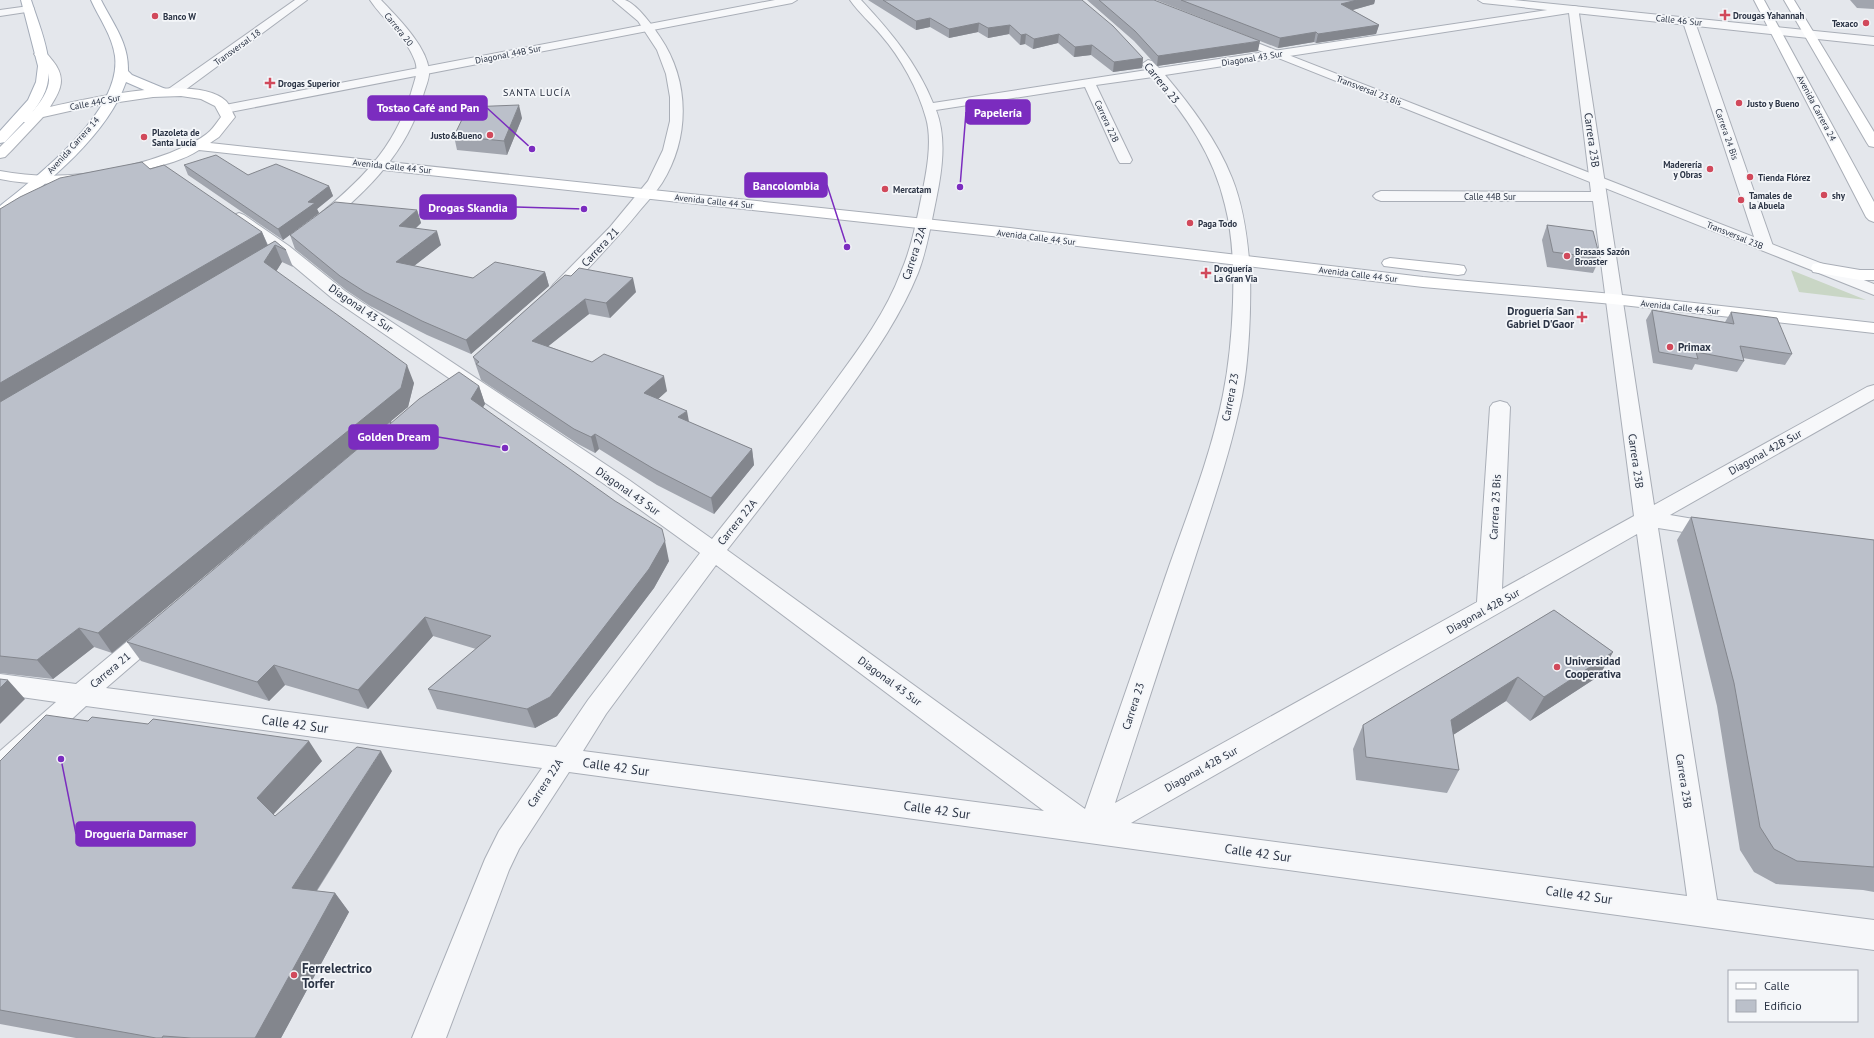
<svg xmlns="http://www.w3.org/2000/svg" width="1874" height="1038" viewBox="0 0 1874 1038" font-family="'PT Sans',sans-serif">
<style>
.green{fill:#c9d6c5}
.lines{fill:none;stroke-linecap:round;stroke-linejoin:round}
.minor-casing{stroke:#a9aeb7;stroke-width:2}
.tertiary-casing{stroke:#a9aeb7;stroke-width:2}
.secondary-casing{stroke:#a9aeb7;stroke-width:2}
.primary-casing{stroke:#a3abb8;stroke-width:2}
.minor{fill:#f7f8fa;fill-rule:evenodd}
.tertiary{fill:#f7f8fa;fill-rule:evenodd}
.secondary{fill:#fff;fill-rule:evenodd}
.primary{fill:#fff;fill-rule:evenodd}
.wall{fill:#a1a5ae}
.shaded-wall{fill:#83868d}
.building{fill:#bbc0ca;stroke:#83868d}
.poi-dot{fill:#d1495b;stroke:#f4f6f9;stroke-width:1.5}
.labels{text-anchor:middle;dominant-baseline:central;stroke-width:3.5;stroke-linejoin:round;paint-order:stroke}
.far-poi-label{font-size:9px;font-weight:bold;fill:#2b3445;stroke:#f4f6f9;text-anchor:start}
.far-street-label{font-size:9px;fill:#2b3445;stroke:#f4f6f9}
.far-neighbourhood-label{font-size:10px;letter-spacing:1px;fill:#1d2536;stroke:#f4f6f9}
.street-label{font-size:11px;fill:#2b3445;stroke:#f4f6f9}
.poi-label{font-size:11px;font-weight:bold;fill:#2b3445;stroke:#f4f6f9;text-anchor:start}
.near-street-label{font-size:13px;fill:#2b3445;stroke:#f4f6f9}
.near-poi-label{font-size:13px;font-weight:bold;fill:#2b3445;stroke:#f4f6f9;text-anchor:start}
.leader{fill:none;stroke:#7b2cbf;stroke-width:1.5}
.callout-dot{fill:#7b2cbf;stroke:#f4f6f9;stroke-width:1.5}
.callout{fill:#7b2cbf;stroke:#7b2cbf;stroke-width:1.5}
.callout-label{font-size:12px;text-anchor:middle;font-weight:bold;fill:#fff}
</style>
<rect width="100%" height="100%" fill="#e4e7ec"/>
<path class="green" d="M1791 270 1866 300 1799 292Z"/>
<g class="lines">
<defs>
<path id="minor" d="M295 0H307L177 96H167L166 93 167 90Z
M370 0H381C397 17 426 45 429 70 430 78 425 88 423 96 407 152 369 189 326 225L320 227 314 225 312 222 314 219C359 182 394 150 411 93 414 82 419 72 415 61 406 36 384 21 370 0Z
M613 0C616 0 622 0 625 0 637 4 653 26 660 37 690 81 690 138 662 183 656 192 648 201 641 209 617 239 591 265 565 293L559 294 553 293 550 289 553 285 610 227 648 181 663 150 670 121V97L666 74 657 50 638 21Z
M850 0H861C890 31 917 63 933 103L1147 70 1142 64 1148 60 1152 61 1159 68 1574 6 1578 7 1654 505 1867 387 1874 385V399L1670 515 1723 524 1726 529 1723 534 1715 537 1658 528 1717 900 1874 920V950L569 772 519 849 509 870 446 1038H412L485 859 499 831 542 768 86 706 10 776 0 779V751L56 702 0 694V674L76 684 147 625 156 622 165 625 168 631 165 637 106 688 556 747 588 700 700 553 613 490 333 299 277 252 231 218 234 215 239 213 244 215 289 246 345 291 629 480 712 539C754 486 797 434 836 380 861 346 886 312 901 272 911 249 916 224 921 199 926 175 933 142 926 118 918 89 901 58 881 35 871 23 859 13 850 0ZM1569 13 1591 192 1381 191 1376 193 1373 196 1376 199 1381 201H1593L1634 516 1502 589 1510 407 1507 403 1500 401 1493 403 1490 407 1477 602 1115 803C1141 724 1166 646 1192 567 1210 511 1230 455 1242 396 1249 360 1251 310 1250 273 1248 241 1244 208 1232 178 1217 140 1191 106 1165 75ZM1153 77C1185 114 1214 156 1225 205 1233 236 1234 269 1233 302 1232 332 1229 365 1223 395 1210 460 1184 522 1163 584 1137 659 1111 734 1085 809L727 550C769 496 811 443 850 388 876 351 901 315 918 273 927 250 931 224 936 200 942 171 947 138 936 110L1085 87 1118 160 1120 163H1130L1132 160 1096 85ZM1637 534 1687 896 1131 823ZM716 565 1044 811 583 751 606 714Z
M29 6 33 7 34 9 33 11 0 16V10Z
M1689 19 1695 22 1773 246 1771 249 1765 251 1759 249 1757 246 1683 22Z"/>
<path id="tertiary" d="M775 0H797L792 3 225 113 220 112 218 109 220 106 225 105Z
M1478 0H1514L1874 37V45L1483 3Z
M1232 33 1874 284V295L1228 38 1226 36Z"/>
<path id="secondary" d="M1754 0H1764L1874 202V222L1869 220 1866 217Z
M1784 0H1794L1874 132V147L1869 146 1867 143Z
M40 50C46 52 49 56 52 60 67 78 61 90 50 107 87 99 196 73 226 101 230 105 232 112 235 117L219 137 210 143 1010 228 1423 277 1613 294 1874 323V333L1613 304 1423 287 1010 238 199 150C184 160 164 165 147 169 99 182 49 189 0 179V171C56 182 117 173 170 153 183 147 200 141 210 131 214 127 218 121 221 117L215 106 201 99 181 96 153 97 92 106 43 117 12 150 5 157 0 158V147L25 122H14L12 119 14 116 33 111C42 100 55 83 46 69 43 63 38 59 34 54Z
M1390 258 1458 265 1464 266 1466 270 1464 274 1458 275 1384 266 1382 263 1384 260Z
M1819 263 1860 270H1874V280H1860L1813 272 1811 268 1813 264Z"/>
<path id="primary" d="M21 0H31C41 32 61 72 39 103 30 117 16 129 5 142L0 143V131L28 100 36 82 38 66Z
M91 0H101C113 24 129 43 128 71L132 75 168 90 169 93 168 96H158L126 82C108 134 48 183 5 216L0 218V206C39 175 122 111 115 56 112 35 99 18 91 0Z"/>
</defs>
<use href="#minor" class="minor-casing"/>
<use href="#tertiary" class="tertiary-casing"/>
<use href="#secondary" class="secondary-casing"/>
<use href="#primary" class="primary-casing"/>
<use href="#minor" class="minor"/>
<use href="#tertiary" class="tertiary"/>
<use href="#secondary" class="secondary"/>
<use href="#primary" class="primary"/>
</g>
<path class="wall" d="M868 0H1082L1143 58 1142 68 1113 72 1091 55 1074 57 1058 43 1033 49 1025 44 1020 45 1009 34 988 38 978 32 949 38 930 27 916 30Z
M1087 0H1154L1258 51 1157 66 1134 41Z
M1156 0H1375L1374 4 1352 10 1379 25 1376 34 1316 43 1314 42 1278 48Z
M1850 0H1874V9L1857 8Z
M522 118 507 155 457 150 454 136Z
M184 165 248 175 329 186 333 196 317 209 319 213 283 240 188 175Z
M150 169 262 232 268 245 275 241 286 250 293 267 282 262 276 271 414 383 408 407 112 653 94 647 53 679 0 673V209Z
M417 210 421 223 416 228 441 245 414 266 473 278 545 272 549 286 471 354 427 335 370 306 346 290 295 249 290 235Z
M1547 225 1600 258 1593 273 1547 267 1542 240Z
M565 275 636 292 610 318 589 314 548 346 667 391 658 399 689 422 752 449 754 465 714 514 657 485 599 449 595 453 578 444 481 380 473 357Z
M1652 310 1725 322 1731 312 1792 354 1785 365 1743 358 1744 361 1737 372 1695 364 1692 370 1653 363 1646 320Z
M479 386 485 404 483 407 669 561 654 588 557 716 535 728 437 709 428 689 476 649 433 636 368 709 285 685 269 701 141 661 127 642 392 423Z
M1691 517 1874 540V892L1863 890 1776 884 1754 872 1740 850 1717 706 1677 540Z
M1554 610 1613 652 1599 676 1530 721 1506 701 1453 735 1459 770 1447 793 1356 780 1353 749 1363 725Z
M88 721 322 761 273 815 275 816 392 771 317 891 335 893 349 912 281 1038H76L0 1024V761Z"/>
<path class="shaded-wall" d="M1357 0H1375L1374 4 1339 14 1341 4Z
M930 18V27L916 30V21Z
M979 23 978 32 949 38V29Z
M1010 25 1009 34 988 38V28Z
M1379 25 1376 34 1316 43 1318 34Z
M1316 32 1314 42 1278 48 1280 38Z
M1026 34 1025 44 1020 45 1021 35Z
M1059 34 1058 43 1033 49 1034 39Z
M1260 41 1258 51 1157 66 1158 56Z
M1092 45 1091 55 1074 57 1075 47Z
M1143 58 1142 68 1113 72 1114 62Z
M519 105 522 118 507 155 504 141Z
M329 186 333 196 317 209 319 213 283 240 278 229 308 202Z
M417 210 421 223 403 240 399 226Z
M437 231 441 245 401 276 396 262Z
M262 232 269 249 0 408V383Z
M275 245 282 262 271 280 264 262Z
M545 272 549 286 471 354 466 340Z
M633 278 636 292 610 318 606 303Z
M585 299 589 314 536 356 532 341Z
M407 365 414 383 408 407 112 653 98 633Z
M664 376 667 391 648 408 644 393Z
M479 386 485 404 477 417 471 399Z
M687 411 690 427 678 417Z
M595 434 599 449 595 453 591 437Z
M752 449 754 465 714 514 711 498Z
M665 541 669 561 654 588 557 716 535 728 527 709Z
M425 617 433 636 368 709 358 690Z
M79 628 94 647 53 679 37 660Z
M1613 652 1599 676 1530 721 1544 697Z
M274 665 285 685 269 701 257 682Z
M1518 677 1506 701 1439 744 1451 720Z
M8 680 25 699 0 724V688Z
M309 741 322 761 270 818 257 798Z
M381 751 392 771 306 907 292 888Z
M335 893 349 912 281 1038H255Z"/>
<path class="building" d="M883 0H1082L1113 26 1143 58 1114 62 1092 45 1075 47 1059 34 1034 39 1026 34 1021 35 1010 25 988 28 979 23 949 29 930 18 916 21Z
M1099 0H1154L1260 41 1158 56 1135 31Z
M1181 0H1357L1341 4 1379 25 1318 34 1316 32 1280 38Z
M519 105 504 141 454 136 468 107Z
M216 155 248 175 276 164 329 186 308 202 315 203 278 229 184 165Z
M142 162 150 169 164 165 262 232 0 383V209L20 197 60 178Z
M335 202 417 210 399 226 437 231 396 262 473 278 495 262 545 272 466 340 422 321 365 292 340 276 290 235Z
M1547 225 1593 231 1600 258 1553 252Z
M275 241 286 250 275 245 264 262 407 365 401 388 98 633 79 628 37 660 0 656V402Z
M579 268 633 278 606 303 585 299 532 341 592 362 604 354 664 376 644 393 687 411 678 417 752 449 711 498 654 469 595 434 591 437 574 429 476 364 479 362 473 357 565 275 571 276Z
M1652 310 1734 324 1731 312 1777 318 1792 354 1740 346 1744 361 1696 352 1698 359 1659 352Z
M459 372 479 386 471 399 615 501 662 529 665 541 649 569 550 697 527 709 428 689 491 636 425 617 358 690 274 665 257 682 127 642 391 421 390 424 419 399Z
M1691 517 1874 540V867L1797 861 1774 849 1760 827 1734 683Z
M1554 610 1613 652 1544 697 1518 677 1451 720 1459 770 1366 757 1363 725Z
M0 679 8 680 0 688Z
M46 715 88 721 92 717 148 724 153 719 309 741 257 798 275 816 357 747 381 751 292 888 335 893 255 1038H191L163 1036 162 1038H156L0 1010V761Z"/>
<g class="poi-dot">
<path d="M1723 9h4v4h4v4h-4v4h-4v-4h-4v-4h4z"/>
<circle cx="155" cy="16" r="4"/>
<circle cx="1866" cy="23" r="4"/>
<path d="M268 77h4v4h4v4h-4v4h-4v-4h-4v-4h4z"/>
<circle cx="1739" cy="103" r="4"/>
<circle cx="490" cy="135" r="4"/>
<circle cx="144" cy="137" r="4"/>
<circle cx="1710" cy="169" r="4"/>
<circle cx="1750" cy="177" r="4"/>
<circle cx="885" cy="189" r="4"/>
<circle cx="1824" cy="195" r="4"/>
<circle cx="1741" cy="200" r="4"/>
<circle cx="1190" cy="223" r="4"/>
<circle cx="1567" cy="256" r="4"/>
<path d="M1204 267h4v4h4v4h-4v4h-4v-4h-4v-4h4z"/>
<path d="M1580 311h4v4h4v4h-4v4h-4v-4h-4v-4h4z"/>
<circle cx="1670" cy="347" r="4"/>
<circle cx="1557" cy="667" r="4"/>
<circle cx="294" cy="975" r="4"/>
</g>
<g class="labels">
<g class="far-poi-label">
<text x="1733" y="15">Drougas Yahannah</text>
<text x="163" y="16">Banco W</text>
<text x="1858" y="23" text-anchor="end">Texaco</text>
<text x="278" y="83">Drogas Superior</text>
<text x="1747" y="103">Justo y Bueno</text>
<text x="152" y="132">Plazoleta de<tspan x="152" dy="10">Santa Lucía</tspan></text>
<text x="482" y="135" text-anchor="end">Justo&amp;Bueno</text>
<text x="1702" y="164" text-anchor="end">Maderería<tspan x="1702" dy="10">y Obras</tspan></text>
<text x="1758" y="177">Tienda Flórez</text>
<text x="893" y="189">Mercatam</text>
<text x="1749" y="195">Tamales de<tspan x="1749" dy="10">la Abuela</tspan></text>
<text x="1832" y="195">shy</text>
<text x="1198" y="223">Paga Todo</text>
<text x="1575" y="251">Brasaas Sazón<tspan x="1575" dy="10">Broaster</tspan></text>
<text x="1214" y="268">Droguería<tspan x="1214" dy="10">La Gran Via</tspan></text>
</g>
<g class="far-street-label">
<text transform="translate(1679 20) rotate(6)">Calle 46 Sur</text>
<text transform="translate(399 29) rotate(51)">Carrera 20</text>
<text transform="translate(237 47) rotate(-36)">Transversal 18</text>
<text transform="translate(508 54) rotate(-11)">Diagonal 44B Sur</text>
<text transform="translate(1252 58) rotate(-9)">Diagonal 43 Sur</text>
<text transform="translate(1369 90) rotate(21)">Transversal 23 Bis</text>
<text transform="translate(95 102) rotate(-11)">Calle 44C Sur</text>
<text transform="translate(1817 108) rotate(62)">Avenida Carrera 24</text>
<text transform="translate(1107 121) rotate(65)">Carrera 22B</text>
<text transform="translate(1727 134) rotate(71)">Carrera 24 Bis</text>
<text transform="translate(73 145) rotate(-48)">Avenida Carrera 14</text>
<text transform="translate(392 166) rotate(6)">Avenida Calle 44 Sur</text>
<text x="1490" y="196">Calle 44B Sur</text>
<text transform="translate(714 201) rotate(6)">Avenida Calle 44 Sur</text>
<text transform="translate(1735 235) rotate(22)">Transversal 23B</text>
<text transform="translate(1036 237) rotate(7)">Avenida Calle 44 Sur</text>
<text transform="translate(1358 274) rotate(7)">Avenida Calle 44 Sur</text>
<text transform="translate(1680 307) rotate(6)">Avenida Calle 44 Sur</text>
</g>
<g class="far-neighbourhood-label">
<text x="537" y="92">SANTA LUCÍA</text>
</g>
<g class="street-label">
<text transform="translate(1162 83) rotate(51)">Carrera 23</text>
<text transform="translate(1592 140) rotate(82)">Carrera 23B</text>
<text transform="translate(600 247) rotate(-47)">Carrera 21</text>
<text transform="translate(914 253) rotate(-72)">Carrera 22A</text>
<text transform="translate(361 308) rotate(35)">Diagonal 43 Sur</text>
<text transform="translate(1230 397) rotate(-79)">Carrera 23</text>
<text transform="translate(1765 452) rotate(-29)">Diagonal 42B Sur</text>
<text transform="translate(1636 461) rotate(82)">Carrera 23B</text>
<text transform="translate(628 491) rotate(35)">Diagonal 43 Sur</text>
<text transform="translate(1495 507) rotate(-87)">Carrera 23 Bis</text>
<text transform="translate(737 522) rotate(-51)">Carrera 22A</text>
<text transform="translate(1483 611) rotate(-29)">Diagonal 42B Sur</text>
<text transform="translate(110 670) rotate(-40)">Carrera 21</text>
<text transform="translate(890 681) rotate(36)">Diagonal 43 Sur</text>
<text transform="translate(1133 706) rotate(-72)">Carrera 23</text>
<text transform="translate(1201 769) rotate(-29)">Diagonal 42B Sur</text>
<text transform="translate(1684 781) rotate(81)">Carrera 23B</text>
<text transform="translate(545 783) rotate(-57)">Carrera 22A</text>
</g>
<g class="poi-label">
<text x="1574" y="311" text-anchor="end">Droguería San<tspan x="1574" dy="13">Gabriel D'Gaor</tspan></text>
<text x="1678" y="347">Primax</text>
<text x="1565" y="661">Universidad<tspan x="1565" dy="13">Cooperativa</tspan></text>
</g>
<g class="near-street-label">
<text transform="translate(295 724) rotate(8)">Calle 42 Sur</text>
<text transform="translate(616 767) rotate(8)">Calle 42 Sur</text>
<text transform="translate(937 810) rotate(8)">Calle 42 Sur</text>
<text transform="translate(1258 853) rotate(8)">Calle 42 Sur</text>
<text transform="translate(1579 895) rotate(8)">Calle 42 Sur</text>
</g>
<g class="near-poi-label">
<text x="302" y="968">Ferrelectrico<tspan x="302" dy="15">Torfer</tspan></text>
</g>
</g>
<path class="leader" d="M532 149L487 108M960 187L966 112M847 247L827 185M584 209L516 207M505 448L438 437M61 759L76 834"/>
<g class="callout-dot">
<circle cx="532" cy="149" r="4"/>
<circle cx="960" cy="187" r="4"/>
<circle cx="847" cy="247" r="4"/>
<circle cx="584" cy="209" r="4"/>
<circle cx="505" cy="448" r="4"/>
<circle cx="61" cy="759" r="4"/>
</g>
<g class="callout">
<rect x="368" y="96" width="119" height="24" rx="4"/>
<rect x="966" y="100" width="64" height="24" rx="4"/>
<rect x="745" y="173" width="82" height="24" rx="4"/>
<rect x="420" y="195" width="96" height="24" rx="4"/>
<rect x="349" y="425" width="89" height="24" rx="4"/>
<rect x="76" y="822" width="119" height="24" rx="4"/>
</g>
<g class="callout-label">
<text x="428" y="112">Tostao Café and Pan</text>
<text x="998" y="117">Papelería</text>
<text x="786" y="190">Bancolombia</text>
<text x="468" y="212">Drogas Skandia</text>
<text x="394" y="441">Golden Dream</text>
<text x="136" y="838">Droguería Darmaser</text>
</g>
<rect x="1728" y="970" width="130" height="52" fill="#f4f6f9" stroke="#a4a8b1"/>
<rect x="1736" y="983" width="20" height="6" fill="#ffffff" stroke="#a4a8b1"/>
<text x="1764" y="990" font-size="12" fill="#2b3445">Calle</text>
<rect x="1736" y="1000" width="20" height="12" fill="#bbc0ca" stroke="#a4a8b1"/>
<text x="1764" y="1010" font-size="12" fill="#2b3445">Edificio</text>
</svg>
